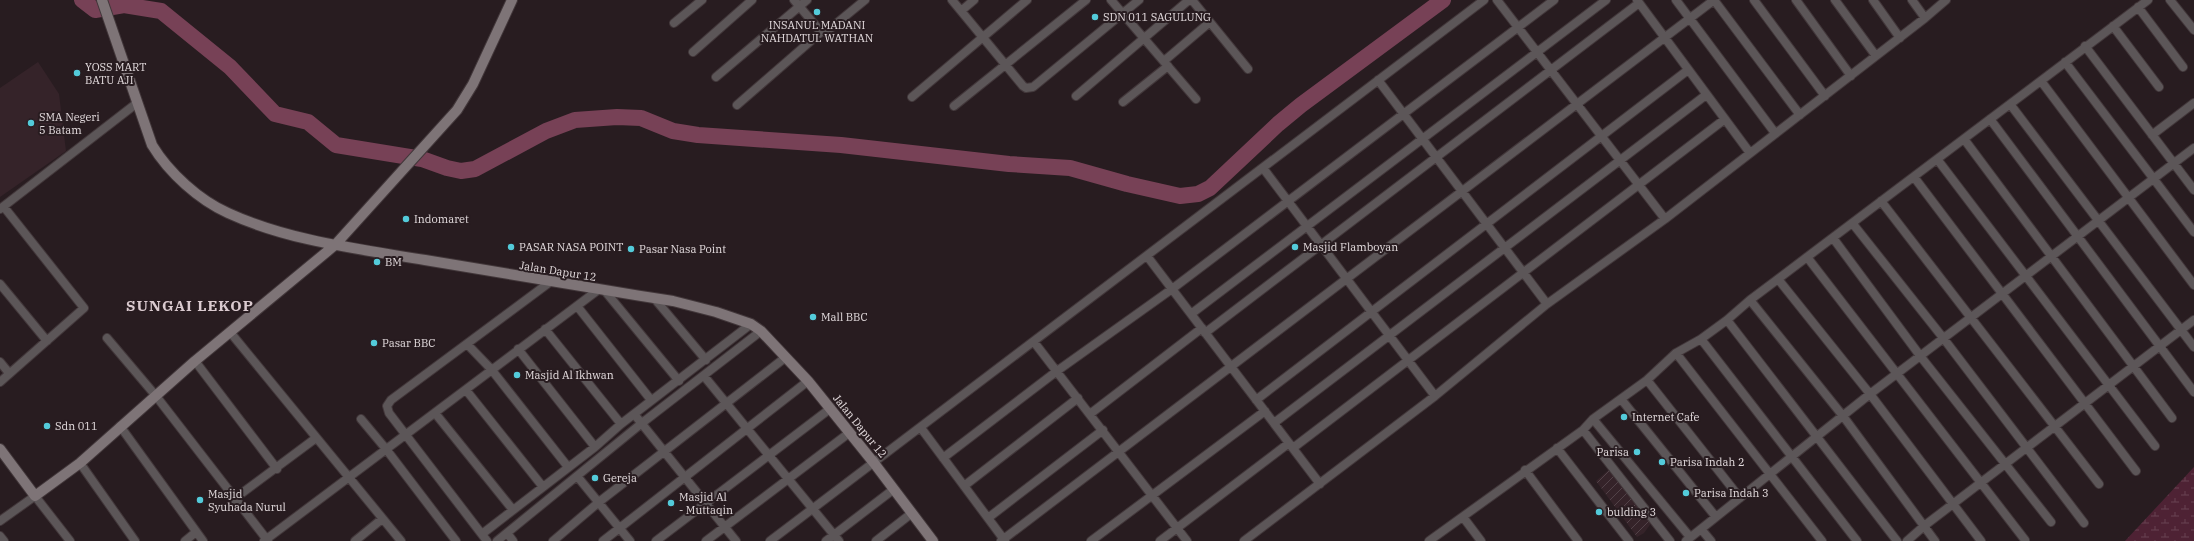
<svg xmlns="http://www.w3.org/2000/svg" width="2194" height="541" viewBox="0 0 2194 541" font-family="'IBM Plex Serif',serif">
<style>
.built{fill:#352329}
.industrial{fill:url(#industrial-furrows)}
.wetland{fill:url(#wetland-marsh)}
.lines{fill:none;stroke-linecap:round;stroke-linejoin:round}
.river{stroke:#774156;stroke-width:16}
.street-casing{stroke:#42373a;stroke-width:10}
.secondary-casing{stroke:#42373a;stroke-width:12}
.street{stroke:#5c5658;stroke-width:8}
.secondary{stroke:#7e7477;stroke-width:10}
.poi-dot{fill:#53cbda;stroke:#281c20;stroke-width:1.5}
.labels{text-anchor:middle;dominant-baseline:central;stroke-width:4;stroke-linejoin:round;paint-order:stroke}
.poi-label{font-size:11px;fill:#e3dbdd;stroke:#281c20;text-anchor:start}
.street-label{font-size:11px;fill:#e3dbdd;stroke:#281c20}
.district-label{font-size:15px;font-weight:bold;letter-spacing:1px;fill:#dacacf;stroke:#281c20}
</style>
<defs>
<pattern id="industrial-furrows" width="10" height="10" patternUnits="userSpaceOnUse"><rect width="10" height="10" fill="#352329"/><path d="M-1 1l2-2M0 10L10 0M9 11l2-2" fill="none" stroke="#524248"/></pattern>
<pattern id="wetland-marsh" width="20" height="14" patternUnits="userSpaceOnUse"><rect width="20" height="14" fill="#4e2234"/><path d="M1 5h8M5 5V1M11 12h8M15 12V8" fill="none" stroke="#674251"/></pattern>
</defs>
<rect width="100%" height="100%" fill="#281c20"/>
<path class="built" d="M38 62 59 94 66 151 0 197V88Z"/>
<path class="industrial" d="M1613 466 1654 519 1644 533 1637 537 1596 481Z"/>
<path class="wetland" d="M2194 467V541H2125Z"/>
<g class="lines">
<path class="river" d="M82 0 95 10 124 5 161 11 230 67 275 114 308 122 336 145 422 159 447 168 461 171 475 169 546 131 575 120 617 117 641 118 673 131 698 135 841 145 1009 164 1070 168 1127 184 1180 196 1198 194 1210 188 1278 124 1301 105 1443 0"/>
<defs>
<path id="street" d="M794 0 821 32
M952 0 1023 86 1026 88 1033 87 1139 0
M1111 0 1196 99
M1192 0 1248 69
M1497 0 1665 219
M1637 0 1750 153
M1676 0 1775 133
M1714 0 1800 115
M1754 0 1825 96
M1796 0 1851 76
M1835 0 1876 56
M1873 0 1900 38
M1912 0 1925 18
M2170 0 2194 30
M2138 7 2183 67
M961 11 974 0
M674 23 702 0
M2113 26 2159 87
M2085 46 2194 190
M693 52 752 0
M1164 61 1210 22
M2065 62 2194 232
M716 77 807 0
M1378 80 1547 304
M2041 81 2194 285
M1076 96 1189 0
M912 97 1027 0
M1123 102 1168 66
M2010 104 2194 347
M737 105 821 32H826L865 0
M954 106 1086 0
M1990 119 2194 392
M2152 135 2194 103
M1964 139 2172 418
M1937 159 2155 446
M1263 168 1435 396
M1914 177 2136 471
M1881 201 2099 484
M0 209 137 103
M1853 224 1944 339 2084 523
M1833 238 1921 357 2051 522
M1147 256 1320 484
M1807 257 2025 540
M1778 279 1870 394 1981 541
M0 284 47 341
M605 291 679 381
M654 298 706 360
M1750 300 1843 416 1935 541
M577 306 651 400
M1191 314 1606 0
M1727 320 1897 541
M545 329 621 424
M230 332 401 541
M1205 333 1639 3
M107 338 156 396 268 541
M1701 339 1857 541
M1034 342 1187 541
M467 344 491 369 568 467
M518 349 595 447
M1676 353 1822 541
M195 361 277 469
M0 362 9 373
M704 376 839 541
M1647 380 1740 498
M0 382 84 308 4 207
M466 390 543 487
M1621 399 1716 517
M1256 400 1688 70
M435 413 513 510
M634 414 736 541
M1090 414 1202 328
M361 419 386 449 456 541
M1593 419 1690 537
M1274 423 1706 95
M120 426 203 541
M921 428 1005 541
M1583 430 1670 541
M1293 448 1725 119
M1557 448 1629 541
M943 458 1057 371 1172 289 1554 0
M80 463 135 541
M1525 470 1578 541
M577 476 630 541
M964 486 1078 398
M234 499 316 438
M1463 517 1481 541
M988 518 1103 430
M0 521 35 496 70 541
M1701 529 1711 541
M507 533 513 541
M482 534 595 447 621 424 751 324
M0 536 4 541
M185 541 196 532
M264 541 598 290
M355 541 382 519
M487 541 389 413 387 406 391 400 550 282
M497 541 642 423 761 331
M553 541 599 502 786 357
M603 541 808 381
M656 541 831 408
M706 541 849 433
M770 541 1484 0
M826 541 894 489
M876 541 912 513
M1001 541 1714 0
M1091 541 1265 411
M1160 541 1289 443
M1244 541 1435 396 1547 304 1665 219 1925 18 1946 0
M1429 541 1583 430 1593 419 1647 380 1676 353 1701 339 1727 320 1750 300 2148 0
M1686 541 1870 394 2194 148
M1907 541 1924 526 2194 320"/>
<path id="secondary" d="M102 0 152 145C169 173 199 200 228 213 289 241 359 249 425 260 507 274 590 288 673 301L716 312 751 324 761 331 808 381 874 463 933 541
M0 449 35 496 80 463 195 361 335 245 457 110 473 84 512 0"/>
</defs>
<use href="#street" class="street-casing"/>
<use href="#secondary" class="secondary-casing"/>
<use href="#street" class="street"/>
<use href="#secondary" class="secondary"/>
</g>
<g class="poi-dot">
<circle cx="817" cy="12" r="4"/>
<circle cx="1095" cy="17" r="4"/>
<circle cx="77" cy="73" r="4"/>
<circle cx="31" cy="123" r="4"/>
<circle cx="406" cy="219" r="4"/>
<circle cx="511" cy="247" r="4"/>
<circle cx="1295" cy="247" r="4"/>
<circle cx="631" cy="249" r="4"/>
<circle cx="377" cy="262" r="4"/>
<circle cx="813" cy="317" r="4"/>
<circle cx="374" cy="343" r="4"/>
<circle cx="517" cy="375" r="4"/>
<circle cx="1624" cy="417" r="4"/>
<circle cx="47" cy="426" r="4"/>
<circle cx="1637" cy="452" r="4"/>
<circle cx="1662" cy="462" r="4"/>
<circle cx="595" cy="478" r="4"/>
<circle cx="1686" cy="493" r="4"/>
<circle cx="200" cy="500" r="4"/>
<circle cx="671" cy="503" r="4"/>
<circle cx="1599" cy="512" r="4"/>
</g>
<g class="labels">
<g class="poi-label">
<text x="1103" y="17">SDN 011 SAGULUNG</text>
<text x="817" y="25" text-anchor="middle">INSANUL MADANI<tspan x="817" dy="13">NAHDATUL WATHAN</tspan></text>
<text x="85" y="67">YOSS MART<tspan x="85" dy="13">BATU AJI</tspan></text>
<text x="39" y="117">SMA Negeri<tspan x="39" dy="13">5 Batam</tspan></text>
<text x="414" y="219">Indomaret</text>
<text x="519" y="247">PASAR NASA POINT</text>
<text x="1303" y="247">Masjid Flamboyan</text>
<text x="639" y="249">Pasar Nasa Point</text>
<text x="385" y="262">BM</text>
<text x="821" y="317">Mall BBC</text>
<text x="382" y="343">Pasar BBC</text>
<text x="525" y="375">Masjid Al Ikhwan</text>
<text x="1632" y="417">Internet Cafe</text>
<text x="55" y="426">Sdn 011</text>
<text x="1629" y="452" text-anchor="end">Parisa</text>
<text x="1670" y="462">Parisa Indah 2</text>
<text x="603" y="478">Gereja</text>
<text x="1694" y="493">Parisa Indah 3</text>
<text x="208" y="494">Masjid<tspan x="208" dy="13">Syuhada Nurul</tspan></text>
<text x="679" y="497">Masjid Al<tspan x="679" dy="13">- Muttaqin</tspan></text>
<text x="1607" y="512">bulding 3</text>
</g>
<g class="street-label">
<text transform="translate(558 271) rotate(9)">Jalan Dapur 12</text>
<text transform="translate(860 426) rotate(51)">Jalan Dapur 12</text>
</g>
<g class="district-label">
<text x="190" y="305">SUNGAI LEKOP</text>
</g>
</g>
</svg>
